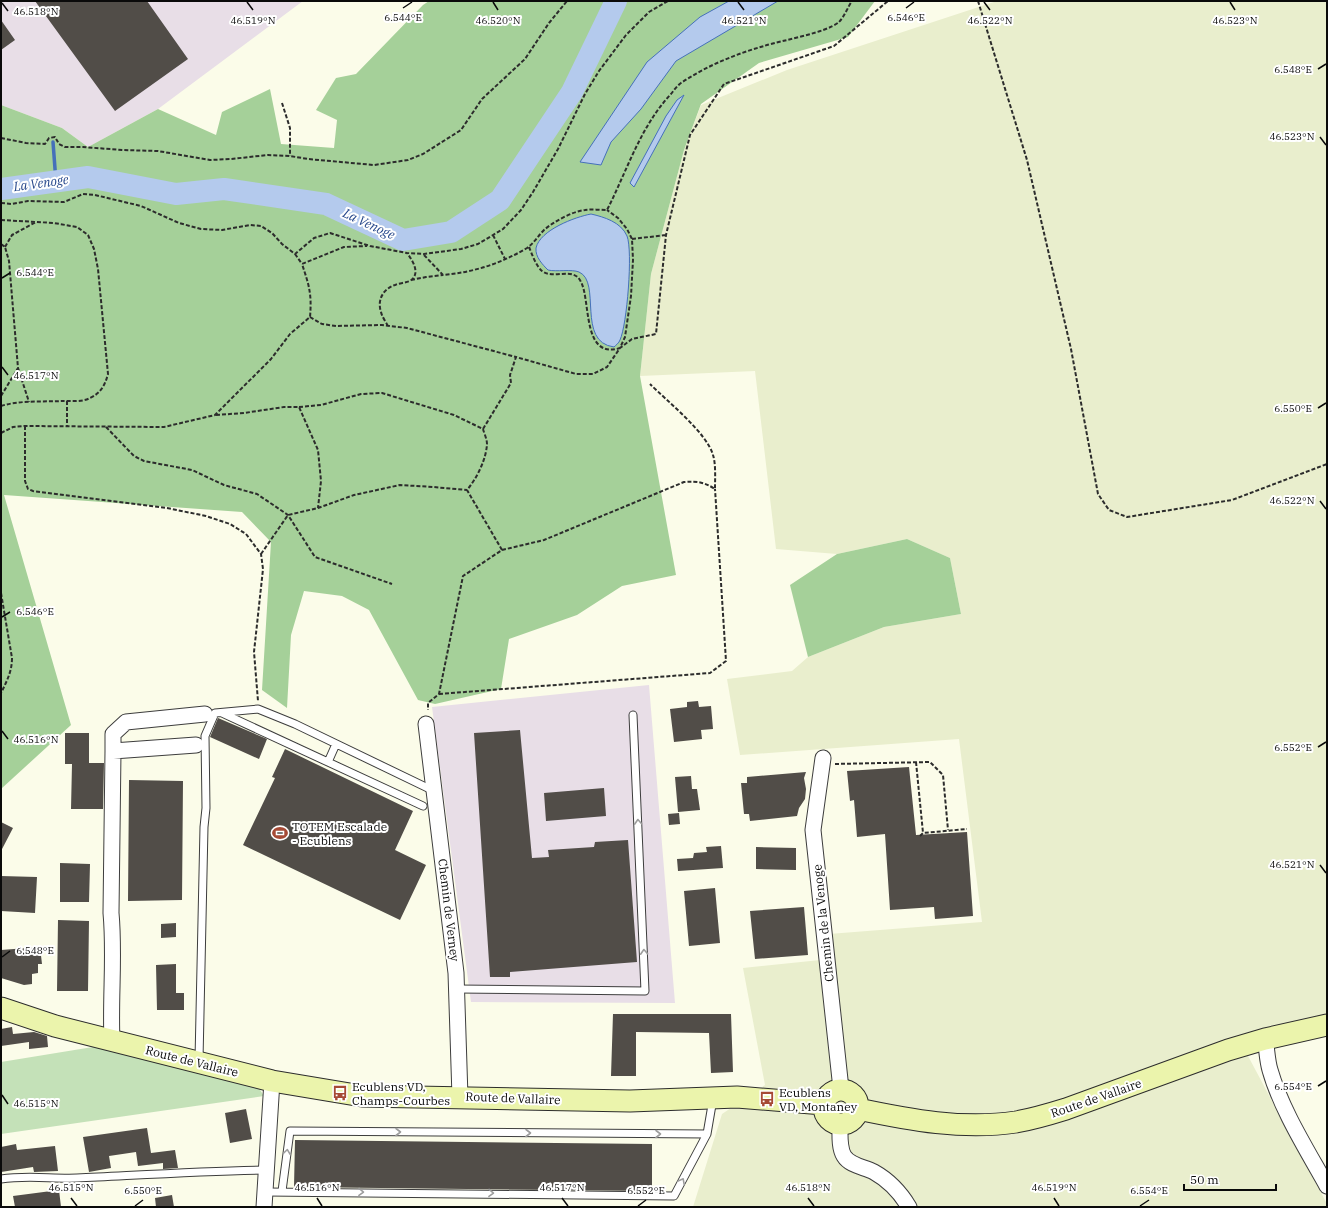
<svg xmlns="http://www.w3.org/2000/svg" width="1328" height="1208" viewBox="0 0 1328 1208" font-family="'IBM Plex Serif',serif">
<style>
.industrial{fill:#e8dee7}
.farmland{fill:#e9eecd}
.green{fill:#c4e1b8}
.forest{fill:#a5d099}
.water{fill:#b4caed;stroke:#4570ba}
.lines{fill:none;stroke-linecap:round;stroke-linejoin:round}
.stream{stroke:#4570ba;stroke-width:3.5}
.river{stroke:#b4caed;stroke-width:22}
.building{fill:#514d48}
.lane-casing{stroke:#3d3d3d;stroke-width:9}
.street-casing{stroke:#3d3d3d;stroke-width:17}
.secondary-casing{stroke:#2c2c2c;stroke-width:23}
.path{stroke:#2c2c2c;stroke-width:2;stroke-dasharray:4 2;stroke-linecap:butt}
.lane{stroke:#fff;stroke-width:7}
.street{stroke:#fff;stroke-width:15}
.secondary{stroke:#ebf4ac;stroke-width:21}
.oneway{stroke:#9d9d9d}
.ticks{fill:none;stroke:#0a0a0a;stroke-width:1.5}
.labels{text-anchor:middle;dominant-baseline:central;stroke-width:4;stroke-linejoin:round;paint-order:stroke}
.poi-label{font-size:12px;fill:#0a0a0a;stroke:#fff;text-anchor:start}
.street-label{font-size:12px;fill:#0a0a0a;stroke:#fff}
.water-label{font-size:13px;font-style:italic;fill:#25468a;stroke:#fff}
.ticks-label{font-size:10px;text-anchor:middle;fill:#0a0a0a;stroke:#fff;stroke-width:4;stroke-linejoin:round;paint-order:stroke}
</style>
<rect width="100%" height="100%" fill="#fbfce9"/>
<path class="industrial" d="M1 1H303L158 109 88 147 62 128 1 105Z
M649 685 675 1003 471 1002 432 707Z"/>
<path class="farmland" d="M997 1H1327V1016L1239 1039 1327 1204V1207H693L722 1114 765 1085 743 968 830 959 829 934 982 922 959 739 740 755 727 679 792 671 808 657 884 627 961 614 950 558 907 539 837 554 776 549 755 371 640 376 651 274 684 150 701 105 787 70Z"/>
<path class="green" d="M99 1046 257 1085 264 1096 1 1134V1062Z"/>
<path class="forest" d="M429 1H875L848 37 759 63 701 104 684 150 651 274 640 376 676 575 622 586 577 615 509 639 501 689 435 704 418 700 369 610 342 596 304 591 291 635 287 708 262 690 271 542 242 512 4 495 71 725 1 789V105L62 128 88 147 158 109 216 135 222 112 270 89 281 144 334 148 337 120 316 110 336 78 356 74 423 5Z
M907 539 950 558 961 614 884 627 808 657 790 585 837 554Z"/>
<path class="water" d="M729 1H778L676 61 641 109 611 142 601 165 580 162 647 62 700 17Z
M684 95 634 187 630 183 666 116 677 100Z
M591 214C604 217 621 222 627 236 633 251 627 325 620 340 619 343 616 345 614 347 576 342 602 282 579 272 572 269 556 272 548 270 543 265 535 257 536 248 540 230 575 217 591 214Z"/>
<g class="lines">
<path class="stream" d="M53 142 56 182"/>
<path class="river" d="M1 189 88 177 176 194 224 189 326 204 403 240 451 232 500 200 572 92 616 1"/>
</g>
<path class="building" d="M35 1H147L188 59 115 111Z
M1 20 15 40 1 50Z
M698 701 699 707 711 706 713 729 701 730 702 739 674 742 670 709 687 707V702Z
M218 718 267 739 259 759 210 737Z
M520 730 532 858 549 857 548 850 594 847 595 842 628 840 637 962 510 972V977H490L474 733Z
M65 733H89V763H104L103 809H71L72 764H65Z
M285 749 413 811 395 850 426 865 400 920 243 845 275 778 272 777Z
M909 767 916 835 967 832 973 916 935 919 934 907 890 910 885 834 857 837 854 800 850 801 847 771Z
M806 772 804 778 806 789 805 799 799 808 797 816 750 821 749 814H744L741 783H747V777Z
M691 776 692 789H697L700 810 678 812 675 777Z
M129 780 183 781 182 900 128 901Z
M604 788 606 816 546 821 544 793Z
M679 813 680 824 669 825 668 814Z
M1 822 13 828 1 851Z
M721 846 723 868 678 871 677 859 693 858 694 853 707 852 706 847Z
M756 847 796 848V870L756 869Z
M60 863 90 864 89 902H60Z
M1 876 37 877 35 913 1 911Z
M715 888 720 943 689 946 684 891Z
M804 907 808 955 755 959 750 911Z
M58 920 89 921 88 991H57Z
M176 923V937L161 938V924Z
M40 947 42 964H38V973L32 974V984L24 985 1 978V950Z
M176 964V993H184V1010H157L156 965Z
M613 1014H731L733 1072 711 1073 709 1033 636 1032V1076H611Z
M12 1027 13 1034 34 1032 47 1036 48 1047 29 1049V1042L1 1046V1029Z
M246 1109 252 1139 230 1143 225 1113Z
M147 1128 151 1153 175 1150 178 1168 163 1169V1163L138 1166 136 1152 109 1156 111 1168 89 1172 83 1137Z
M295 1140 652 1144V1191L294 1187Z
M16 1144 17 1150 55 1146 58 1171 34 1172 33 1167 1 1172V1147Z
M59 1190 61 1207H15L13 1196Z
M172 1195 174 1207H156L155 1198Z"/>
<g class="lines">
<defs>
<path id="lane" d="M222 713 423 806
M328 762 336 744
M457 989 645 991 633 715
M199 1060 204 827 206 808 205 736 215 713 258 709 295 724 434 791
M1 1179C27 1175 52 1179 77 1178 141 1175 204 1171 267 1170
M282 1191 290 1131 707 1134
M266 1192 674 1196 707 1134 713 1099"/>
<path id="street" d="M426 724 456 973 460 1097
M113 751V734L126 722 205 714
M823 758 813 830 841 1089
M1265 1039C1267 1049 1267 1060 1270 1070 1281 1109 1307 1150 1327 1186
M112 1041C110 998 115 956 111 913L113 751 196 745
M840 1125C840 1134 839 1148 844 1156 850 1166 865 1167 874 1172 890 1181 900 1192 909 1207
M264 1207 272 1081"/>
<path id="secondary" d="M1 1008 55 1026 272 1081 362 1096 630 1101 737 1097 823 1104
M824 1107a17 17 0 1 1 34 0a17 17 0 1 1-34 0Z
M858 1109C910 1120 963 1130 1016 1122 1033 1119 1050 1114 1066 1109L1228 1050 1265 1039 1327 1025"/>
</defs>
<use href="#lane" class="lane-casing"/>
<use href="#street" class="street-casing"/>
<use href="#secondary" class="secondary-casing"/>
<path class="path" d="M978 1 1027 160 1071 349 1098 494 1109 510 1127 517 1232 500 1327 464
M282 103 290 128V156
M1 138 26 143 45 144 49 138 55 137 59 144 65 147H83L122 150 158 151 210 160 231 159 268 155 290 156 308 159 374 165 408 160 423 154 461 130 482 99 525 59 549 23 567 1
M1 203 12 204 28 201 64 202 83 194 95 195 141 206 179 223 201 229 222 230 250 225 261 226 272 233 282 244 295 254 314 238 330 233 370 246 407 253 424 254 461 249 478 244 503 229 521 210 533 192 558 149 585 94 599 71 626 35 649 12 668 1
M1 220 54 223 77 227 88 235 94 249 98 269 108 374C105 385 101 393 90 398 83 402 71 401 63 401 43 402 20 400 1 406
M493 235 505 259
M632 239 666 235
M1 244 5 247 9 261 18 368 29 402
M5 247 12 235 36 222
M529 247C532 254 536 266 542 271 553 280 574 266 581 282 591 301 582 360 620 348L625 337 631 296 633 260 632 239 627 229 618 218 607 210
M295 254 302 264
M424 255 443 275C474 272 500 264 527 248 534 243 538 236 544 230 553 222 573 211 585 210 592 209 600 210 607 210 627 171 640 127 671 94 674 90 677 86 681 83 706 66 736 54 764 46 783 40 826 33 839 22 844 17 848 7 852 1
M411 280 426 277 443 275
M310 317 322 324 336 326 382 325 407 328 516 357
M388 326C386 322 382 317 381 312 377 300 383 289 395 285 399 283 405 283 410 281 421 274 413 261 407 253
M1 396 18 368
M67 401V426
M299 407 321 405 361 394 382 393 454 415 483 429C484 433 487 439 487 444 486 460 477 478 467 490L502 550 463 576 439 694 428 703V710
M216 415 244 413 284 407H299L318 450 321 481 318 508
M25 426V481L28 489 33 491 167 508 206 516 230 524 246 534 261 554 263 569 254 652 258 701
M106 427 134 456 144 461 192 470 224 485 257 494 288 515 315 557 392 584
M483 429 511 383 510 375 516 357 576 374H593L607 367 620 348 632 339 656 334 666 235 690 135 724 84 834 46 888 1
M1 433 13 427 25 426 164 427 215 415 271 359 290 334 310 317C312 294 309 285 302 264L344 247 367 246
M502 550 544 540 684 482C697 481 704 482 715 489 715 479 716 464 713 455 707 433 667 401 650 384
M261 554 288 515 318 508 354 495 400 485 433 487 467 490
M1 593 12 658C12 671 7 681 1 693
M439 694 710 673 726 661 715 489
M916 762 923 833
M835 764 930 762 943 775 948 830
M920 836 923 833 967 829"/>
<use href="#lane" class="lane"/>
<use href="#street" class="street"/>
<use href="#secondary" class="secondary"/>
</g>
<defs><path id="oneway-chevron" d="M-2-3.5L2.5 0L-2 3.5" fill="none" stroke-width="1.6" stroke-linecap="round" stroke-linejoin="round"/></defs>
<g class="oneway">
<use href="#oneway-chevron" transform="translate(638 822) rotate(-93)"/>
<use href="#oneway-chevron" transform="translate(644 952) rotate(-93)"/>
<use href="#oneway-chevron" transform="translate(398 1132)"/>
<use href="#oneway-chevron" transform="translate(528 1133)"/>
<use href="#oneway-chevron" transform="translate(658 1134)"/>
<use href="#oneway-chevron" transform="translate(287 1152) rotate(-82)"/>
<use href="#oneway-chevron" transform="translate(682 1181) rotate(-62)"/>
<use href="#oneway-chevron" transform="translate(361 1192) rotate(1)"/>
<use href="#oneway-chevron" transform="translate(491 1193) rotate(1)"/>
</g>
<path class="ticks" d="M247 2 253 10M493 2 498 10M738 2 744 10M984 2 990 10M1230 2 1235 10M2 3 8 11M403 8 412 2M906 8 914 2M1318 69 1326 64M1320 137 1326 145M2 278 10 273M2 367 8 375M1318 408 1326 403M1320 501 1326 509M2 617 10 612M2 731 8 739M1318 747 1326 742M1320 865 1326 873M2 957 10 951M1318 1086 1326 1081M2 1095 8 1104M71 1198 77 1206M317 1198 322 1206M562 1198 568 1206M808 1198 814 1206M1054 1198 1059 1206M135 1206 143 1200M638 1206 646 1200M1140 1206 1149 1200"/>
<defs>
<symbol id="stadium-bare" viewBox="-9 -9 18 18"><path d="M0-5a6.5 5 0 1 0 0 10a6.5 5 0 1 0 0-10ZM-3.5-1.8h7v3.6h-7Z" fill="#a64a35" stroke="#fff" stroke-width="2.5" paint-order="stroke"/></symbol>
<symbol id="bus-bare" viewBox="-9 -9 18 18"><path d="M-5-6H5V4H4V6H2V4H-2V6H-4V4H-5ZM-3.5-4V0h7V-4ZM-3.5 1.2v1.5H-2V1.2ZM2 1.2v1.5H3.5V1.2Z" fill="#a64a35" stroke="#fff" stroke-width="2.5" paint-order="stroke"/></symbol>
</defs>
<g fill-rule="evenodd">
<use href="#stadium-bare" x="269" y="822" width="22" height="22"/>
<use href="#bus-bare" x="329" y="1082" width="22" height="22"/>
<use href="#bus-bare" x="756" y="1088" width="22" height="22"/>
</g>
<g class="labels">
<g class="poi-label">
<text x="292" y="826">TOTEM Escalade<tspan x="292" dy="14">- Ecublens</tspan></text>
<text x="352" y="1086">Ecublens VD,<tspan x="352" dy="14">Champs-Courbes</tspan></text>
<text x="779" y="1092">Ecublens<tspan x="779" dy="14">VD, Montaney</tspan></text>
</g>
<g class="street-label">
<text transform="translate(449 910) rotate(83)">Chemin de Verney</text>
<text transform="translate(823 923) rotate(-96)">Chemin de la Venoge</text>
<text transform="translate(192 1061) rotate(14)">Route de Vallaire</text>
<text transform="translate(513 1098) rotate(2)">Route de Vallaire</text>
<text transform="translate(1096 1098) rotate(-19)">Route de Vallaire</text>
</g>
<g class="water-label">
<text transform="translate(41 183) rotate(-8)">La Venoge</text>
<text transform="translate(369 224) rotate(25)">La Venoge</text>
</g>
</g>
<g class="ticks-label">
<text x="36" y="15">46.518°N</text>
<text x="906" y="21">6.546°E</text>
<text x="403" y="21">6.544°E</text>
<text x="253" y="24">46.519°N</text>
<text x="498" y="24">46.520°N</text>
<text x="744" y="24">46.521°N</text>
<text x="990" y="24">46.522°N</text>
<text x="1235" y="24">46.523°N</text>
<text x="1293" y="73">6.548°E</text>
<text x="1292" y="140">46.523°N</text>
<text x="35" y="276">6.544°E</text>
<text x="36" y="379">46.517°N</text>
<text x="1293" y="412">6.550°E</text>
<text x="1292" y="504">46.522°N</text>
<text x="35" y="615">6.546°E</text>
<text x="36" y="743">46.516°N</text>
<text x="1293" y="751">6.552°E</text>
<text x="1292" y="868">46.521°N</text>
<text x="35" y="954">6.548°E</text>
<text x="1293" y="1090">6.554°E</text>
<text x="36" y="1107">46.515°N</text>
<text x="71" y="1191">46.515°N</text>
<text x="317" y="1191">46.516°N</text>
<text x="562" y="1191">46.517°N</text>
<text x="808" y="1191">46.518°N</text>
<text x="1054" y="1191">46.519°N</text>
<text x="143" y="1194">6.550°E</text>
<text x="646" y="1194">6.552°E</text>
<text x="1149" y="1194">6.554°E</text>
</g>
<rect width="1328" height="1208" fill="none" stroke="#0a0a0a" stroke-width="4"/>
<path d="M1184 1184v6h92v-6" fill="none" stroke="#0a0a0a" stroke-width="2"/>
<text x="1190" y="1184" font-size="12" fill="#0a0a0a" stroke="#ffffff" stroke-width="3" paint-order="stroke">50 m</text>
</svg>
